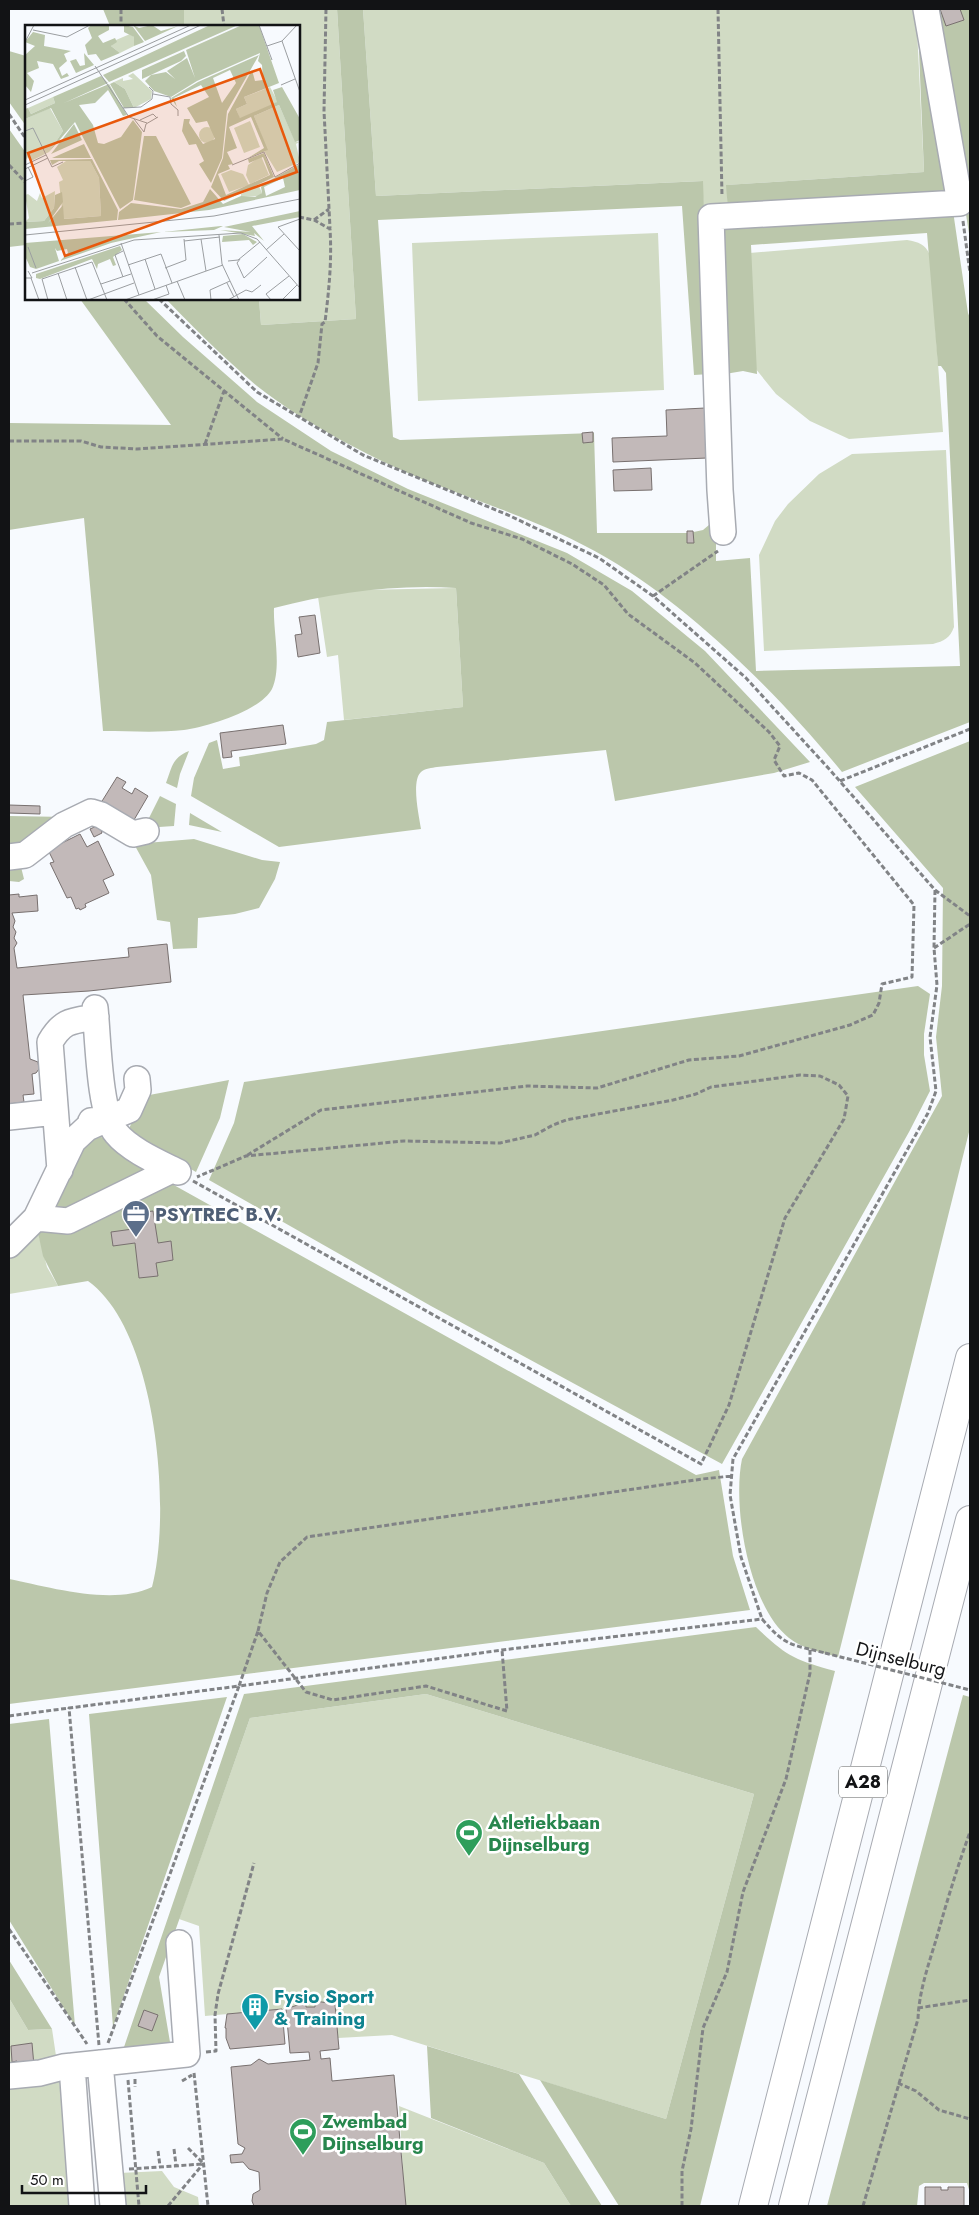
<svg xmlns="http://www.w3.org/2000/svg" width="979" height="2215" viewBox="0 0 979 2215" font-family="Jost,sans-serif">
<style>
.green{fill:#d1dbc4}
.forest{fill:#bbc7ab}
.building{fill:#c2b9b9;stroke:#78706f}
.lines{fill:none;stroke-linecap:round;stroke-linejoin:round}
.minor-casing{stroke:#a8abb2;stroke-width:28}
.highway-casing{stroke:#a8abb2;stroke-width:30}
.path{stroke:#818386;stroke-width:3;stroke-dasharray:5 2.5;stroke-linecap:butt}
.minor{stroke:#fff;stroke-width:25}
.highway{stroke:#fff;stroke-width:28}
.path-bridge{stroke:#818386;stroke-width:3;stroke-dasharray:5 2.5;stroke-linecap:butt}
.labels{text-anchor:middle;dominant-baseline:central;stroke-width:5;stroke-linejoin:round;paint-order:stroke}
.shield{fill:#fff;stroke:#595a5b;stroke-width:1}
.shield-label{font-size:18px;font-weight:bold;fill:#121315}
.service-label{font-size:19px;font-weight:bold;fill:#4e5e75;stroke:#fff;text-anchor:start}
.street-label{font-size:19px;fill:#121315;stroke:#fff}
.leisure-label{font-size:19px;font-weight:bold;fill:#27864d;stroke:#fff;text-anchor:start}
.culture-label{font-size:19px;font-weight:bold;fill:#0d838f;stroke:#fff;text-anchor:start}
.inset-road{fill:none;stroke:#9b9ea1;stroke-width:1}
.view{fill:#e8590c;fill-opacity:0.15;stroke:#e8590c;stroke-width:2.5}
.inset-edge{fill:none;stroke:#121315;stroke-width:2.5}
</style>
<rect width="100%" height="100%" fill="#f7fafe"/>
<path class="green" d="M184 9H337L356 319 261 325 259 299H299V26H184Z
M363 9H916L924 172 727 185 728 210 704 211 702 181 376 196Z
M658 233 664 390 418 401 412 243Z
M907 240C919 242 925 244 930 255L943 432 849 439 810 421 776 394 751 363 738 254Z
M946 450 954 627C950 638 944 641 933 644L764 651 759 555 775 521 788 504 819 474 852 454Z
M456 588 463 707 344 720 338 655 327 657 318 597 361 590Z
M37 1228 47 1267 58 1286 9 1294V1251Z
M426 1694 754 1794 666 2119 392 2035 338 2038 335 2005 315 2001V2007H306L305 2002 286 2009 205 2016 199 1926 179 1919 250 1718Z
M9 1998 28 2030 52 2029 59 2076 70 2206H9Z
M399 2106 544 2163 571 2206H405Z
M162 2171 174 2187 198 2197 199 2206H121L119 2173Z"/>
<path class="forest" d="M103 9H184V26H110Z
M337 9H363L376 196 703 181 710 374 694 375 682 206 378 220 393 437 400 440 594 433 597 533H689L703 530 716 519V561L750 558 756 671 960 666 946 373 941 366H938L927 233 751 245 757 374 743 371 725 374 719 225 953 211 968 313 970 318V722L842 772C779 695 692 608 607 558 548 523 480 503 417 477 366 455 301 421 257 386 225 359 195 329 166 299H259L261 325 356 319Z
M935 9H970V240L937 27Z
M918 27 951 197 728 210 726 185 924 172Z
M9 51 26 56V126L9 102Z
M9 129 26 153V245L9 247Z
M80 299H144L183 337 257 402 331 451 408 489 567 553 632 591 705 651 810 762 774 773 615 801 606 750 437 767C432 768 425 768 421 772 411 781 419 816 421 829L279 847 191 796 194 778 209 743 217 740 223 769 240 766 239 757 316 744 324 740 327 722 463 707 456 588C394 584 333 593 274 608 273 631 282 668 272 689 260 711 207 727 184 730 157 733 129 731 103 731L84 518 9 530V423L171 425Z
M970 741V1128L838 1657C821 1652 803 1649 789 1638 749 1607 732 1507 742 1459L942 1096 936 1037 942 986 943 888 855 787Z
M189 751 180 774 177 788 166 783C172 767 172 758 189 751Z
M160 796 176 804 174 826 144 828Z
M190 813 222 832 189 825Z
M9 816 67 817 9 851Z
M194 839 262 860 280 862 275 879 259 908 235 914 198 918 197 948 173 949 170 922 157 920 151 875 134 844Z
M20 863 24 879 19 882 9 881V866Z
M918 986 930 994 924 1034V1055L930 1091 909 1132 722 1464 431 1306 209 1180 234 1123 244 1082Z
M229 1080 220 1118 196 1172 127 1133 144 1096Z
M96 1134 159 1169 60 1214 52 1204 70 1159Z
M172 1184 696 1475 719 1470 733 1556 750 1610 9 1704V1579C49 1587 113 1606 152 1587 172 1511 157 1330 88 1281L58 1286 43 1256 37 1228 75 1227Z
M756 1627C786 1656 795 1660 835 1671L700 2206H619L540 2080 666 2119 754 1794 426 1694 250 1718 159 1977 171 2048 123 2050 244 1694Z
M963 1695 970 1697V2193L967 2183H924L919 2186 917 2206H827Z
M227 1697 113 2027 89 1714Z
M49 1719 75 2026 9 1920V1724Z
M9 1960 52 2029 28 2030 9 1998Z
M427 2046 519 2074 602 2206H571L544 2163 431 2118Z"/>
<path class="building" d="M940 9H960L964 20 946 26Z
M705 408 707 458 613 462 612 438 667 436 666 410Z
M593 432V442L583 443 582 433Z
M651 468 652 490 614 491 613 470Z
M687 531H693L694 543H687Z
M315 615 320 653 298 657 295 635 302 634 299 617Z
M283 725 286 744 231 751 232 757 223 758 220 733Z
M117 777 126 782 122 788 132 794 135 788 148 796 131 825 99 806Z
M9 805 40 806V814L9 813Z
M99 825 102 833 94 837 90 829Z
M80 834 87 847 98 841 114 875 103 880 109 893 85 904 86 907 80 910 79 908 76 909 71 897 67 898 50 863 54 862 48 850Z
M19 894V897L37 895 38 911 12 913 15 921 13 927 16 932 14 938 17 943 14 948 17 968 129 957 128 948 167 944 171 982 89 991 23 995 30 1059 38 1062 39 1069 36 1073 32 1074 34 1094 23 1095 24 1102 9 1104V895Z
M153 1211 158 1243 171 1241 173 1260 156 1263 158 1276 139 1278 135 1243 113 1246 111 1232 133 1229 134 1232 141 1231 138 1213Z
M315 2001 335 2004 339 2049 320 2051 321 2059 330 2058 332 2081 394 2075 406 2206H254L252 2201 253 2194 260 2190 259 2172 249 2169 243 2162 231 2163 230 2155 242 2154 245 2148 238 2144 231 2067 251 2065 259 2059 268 2064 310 2060 309 2052 290 2053 286 2009 306 2002V2007H315Z
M282 2009 285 2044 230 2049 226 2038V2028H225L227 2014Z
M144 2010 158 2015 152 2031 138 2026Z
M32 2043 34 2066 18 2068 17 2061 12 2062 11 2046Z
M925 2187H941V2190H948V2187H964V2206H925Z"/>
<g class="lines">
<defs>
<path id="minor" d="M723 532 720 490 711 217 960 203 926 9
M9 857 25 855 64 825 91 812 101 815 133 834 146 831
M95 1008C98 1036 99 1114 116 1133 130 1150 158 1162 178 1172
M9 1117 55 1112
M91 1121 107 1119 129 1110 138 1090 137 1079
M60 1170 50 1042C63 1020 71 1021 96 1017
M36 1218 68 1221 172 1170
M9 1245 36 1218 73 1141 87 1128 107 1119
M100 2063 113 2206
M72 2066 82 2206
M9 2076 40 2073 63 2067 187 2054 179 1943"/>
<path id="highway" d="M753 2206 970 1358
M793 2206 970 1520"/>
</defs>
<use href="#minor" class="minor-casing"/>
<use href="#highway" class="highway-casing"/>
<path class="path" d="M121 9V26
M222 9 224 26
M326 9 324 111 330 228
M718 9 722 196
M9 114 26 139
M9 165 26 183
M299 217 314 220 330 229C332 260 329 290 325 322L322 324 318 363 299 417
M314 220 329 209
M963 221 970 273
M9 224 26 223
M124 299 157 336 283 439
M159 299 257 392 363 455 508 515 599 558 653 596 746 678 830 770 935 890 934 948 937 985 930 1037 936 1091 928 1113 733 1459 730 1495 741 1557 762 1619
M9 441H81L101 447 137 449 283 439 471 523 522 539 572 564 604 585 628 614 695 663 769 732 780 746 774 760 784 776 799 773 812 780 914 905 912 977 882 984 879 1003 873 1015 850 1025 739 1056 689 1060 597 1088 527 1086 321 1110 246 1156
M205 444 224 391
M653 596 718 551
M840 781 970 729
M935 890 970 916
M934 948 970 924
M193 1181 701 1464 729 1405 785 1218 844 1119 848 1096 839 1085 820 1076 800 1075 711 1087 696 1094 673 1100 566 1120 553 1125 535 1135 500 1143 404 1141 246 1156 197 1177
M258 1631 267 1593 280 1562 307 1537 702 1479 732 1476
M9 1716 69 1708
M9 1929 87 2044
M918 2008 970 2000
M108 2043 239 1686 502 1650 762 1619C786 1647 791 1644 825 1653
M99 2045 69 1708 239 1686 258 1631 306 1692 333 1700 426 1686 507 1711 502 1650
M206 2052 216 2051 215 2015 218 1994 254 1863
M194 2073 208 2206
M135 2079V2087
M128 2080 139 2206
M182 2081 192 2075
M898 2083 916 2091 939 2110 970 2119
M188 2148 203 2163
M174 2149 176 2165
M158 2151 160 2166
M129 2169 203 2164
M168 2206 203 2164
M682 2206V2171L691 2129 703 2028 727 1972 743 1892 786 1779 810 1673V1649
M863 2206 918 2019C919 1992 928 1966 936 1940 946 1904 957 1868 970 1832"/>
<use href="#minor" class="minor"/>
<use href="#highway" class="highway"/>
<path class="path-bridge" d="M825 1653 970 1690"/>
</g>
<defs>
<symbol id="office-pin" viewBox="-11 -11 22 30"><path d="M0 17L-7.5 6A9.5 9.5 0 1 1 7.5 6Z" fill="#5c6f8a" stroke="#fff"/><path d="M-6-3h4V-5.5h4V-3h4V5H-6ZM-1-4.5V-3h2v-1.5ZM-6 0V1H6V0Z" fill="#fff"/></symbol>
<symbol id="stadium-pin" viewBox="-11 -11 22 30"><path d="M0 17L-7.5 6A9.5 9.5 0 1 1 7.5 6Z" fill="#2e9e5b" stroke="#fff"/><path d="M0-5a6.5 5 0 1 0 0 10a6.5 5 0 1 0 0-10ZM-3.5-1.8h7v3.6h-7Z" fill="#fff"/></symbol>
<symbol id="building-pin" viewBox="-11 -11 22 30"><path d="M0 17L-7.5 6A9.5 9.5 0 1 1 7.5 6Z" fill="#0f9aa8" stroke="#fff"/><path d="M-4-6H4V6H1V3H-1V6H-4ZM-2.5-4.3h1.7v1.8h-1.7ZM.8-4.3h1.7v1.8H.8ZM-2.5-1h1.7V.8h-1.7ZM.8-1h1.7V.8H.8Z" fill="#fff"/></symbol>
</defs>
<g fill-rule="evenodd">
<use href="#office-pin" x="120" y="1198" width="32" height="43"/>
<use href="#stadium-pin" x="453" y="1817" width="32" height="43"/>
<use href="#building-pin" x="239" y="1991" width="32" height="43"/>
<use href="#stadium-pin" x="287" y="2116" width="32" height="43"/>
</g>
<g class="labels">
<rect class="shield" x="839" y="1766.5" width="48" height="31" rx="4"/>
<g class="shield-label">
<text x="863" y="1782">A28</text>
</g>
<g class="service-label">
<text x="155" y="1214">PSYTREC B.V.</text>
</g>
<g class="street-label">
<text transform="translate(901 1659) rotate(14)">Dijnselburg</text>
</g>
<g class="leisure-label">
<text x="488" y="1822">Atletiekbaan<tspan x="488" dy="22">Dijnselburg</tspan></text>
<text x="322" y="2121">Zwembad<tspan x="322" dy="22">Dijnselburg</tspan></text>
</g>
<g class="culture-label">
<text x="274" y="1996">Fysio Sport<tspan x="274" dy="22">&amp; Training</tspan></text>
</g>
</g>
<g transform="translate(25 25)">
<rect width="275" height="275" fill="#f7fafe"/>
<path d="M105 9 109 12V21L95 28 86 21 91 15ZM108 48 127 66 126 74 109 83 100 64 89 57 98 53V56L108 54 103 51ZM245 62 253 77 215 94 211 84 222 79 219 72ZM28 72 30 78 6 89 3 83ZM254 80 270 116 274 117 271 119 275 137 252 147 239 126 242 125 229 91ZM25 83 38 106 24 127 6 136 3 132 0 136V94ZM225 96 235 122 219 128 209 103ZM174 110a8 8 0 1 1 16 0a8 8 0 1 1-16 0ZM236 131 244 150 225 159 221 150 223 140ZM41 136H65L74 153 76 191 38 194 34 157 38 155 32 142ZM206 145 218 149 224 160 204 167 196 149ZM234 161 237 168 234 171 216 172V169ZM30 166 29 183 19 196 0 197 4 193 0 170 3 169 12 176 15 168 17 173Z" fill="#d1dbc4"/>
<path d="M66 0H84V5L73 11 78 18 90 13 92 17 86 21 95 28 76 36 71 29 63 30 60 20 67 13 63 3ZM99 0 108 2 119 17 109 21V12L99 7ZM108 0 114 3 127 0 136 6 153 1 120 16ZM185 0H213L84 57 78 50ZM217 0H234L254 58 219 72 222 79 211 84 215 93 252 77 248 65 257 62 275 94V115L270 117 254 80 229 91 243 125 223 133 239 123 226 92 204 102 212 123 202 127 208 139 203 140 205 144 193 149 201 170 245 150 238 132 224 138 223 134 239 128 249 152 199 176 186 162 198 133 203 89 227 45 230 56 238 55 237 40 233 36 235 28 172 56 146 72 129 66 120 56 126 50 141 47 150 54 142 46 162 33 170 53 161 25ZM8 7 20 10 19 21 46 26 39 29 42 36 34 43 37 51 42 48 44 51 36 54 28 39 12 36 14 43 2 48 9 56 6 67 0 60V30L10 21 0 17ZM159 26 161 31 156 36 117 54V45ZM59 28 69 40 51 48 45 36 51 34 55 41 60 40ZM234 30 202 86 197 133 186 158 174 139 179 136 171 119 164 120 157 106 159 94H165L164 98 178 119 190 114 182 96 171 98 162 83 184 72 176 60 149 73 152 82 146 73 173 57ZM205 45 211 58 197 78 188 53ZM76 51 83 58 39 78 84 59 102 90 98 91 83 65 70 78 54 80 68 100 73 118 79 119 96 112 108 95 117 107 108 175 95 184 50 97 24 127 38 106 26 83 0 94V84L3 83 6 89 30 78 28 72ZM89 57 100 64 109 83H99L85 59ZM49 99 57 115 26 129ZM119 111H131L166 179 156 183 109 175ZM59 119 66 133H27ZM67 134 93 185 92 195 0 204V197L19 196 29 183 30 170 37 167 38 177 23 198 38 180 39 194 76 191 74 153 65 136H34L27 140 25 135ZM275 139V165L184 185 93 195 94 187 106 178 156 184 178 177 185 164 198 179 216 171 230 172 237 168 236 162 240 158ZM258 153 260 162 241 171 239 162ZM275 186V192L227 201 239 216 229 208 230 211 195 205 226 207 199 202ZM198 201 189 205 138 207 196 201ZM136 207 86 218 35 236 43 228 42 224 32 226 30 223 34 236 11 244 5 242 0 231V218ZM218 209 232 217 228 220 224 215 197 217 198 211ZM95 221 97 225 88 232 91 240 88 241 85 234 73 239 72 244 67 234 15 254 11 253V249Z" fill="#bbc7ab" fill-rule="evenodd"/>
<path class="inset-road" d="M234 0 247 35M272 0 257 16 275 67M8 5 42 12 65 0M0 17 9 0M242 21 257 16M70 41 98 83 116 82 127 74 128 66 124 62M256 60 270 54M128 69 145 72 146 79 153 85V91M0 75 166 0M0 80 176 0M98 83 104 92 122 98M109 94 119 107M115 95 128 89 132 93M0 106 8 103 27 142 38 137M119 107 121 99 133 92M0 140 21 130M207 140 239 127 250 152 275 138M0 144 23 133M0 156 8 152 3 142M275 194 253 202 275 226M0 210 189 191 275 174M194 210 197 239 214 275M176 214 181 246M159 216 195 212M96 218 114 270M3 222 11 243M241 225 259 209M120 234 130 264M215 234 212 238 219 253 242 232M203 236 213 235 235 217M103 240 136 229 147 258M50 242 62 275M140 243 161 235 159 214M7 248 109 215 216 208 232 214 275 263M33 248 42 275M98 252 90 230 98 226M0 253H7L3 246M6 253 14 275M152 256 160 275M202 258 209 272M76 259 106 249M23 275 17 254 67 237 82 275M63 275 109 258M100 275 198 240M127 275 144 269 141 260M186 275 185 265 205 256M203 275 221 265 227 267 236 260M246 275 241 269 264 251M257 275 272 260"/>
<path class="view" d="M235 44 272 147 40 231 3 128Z"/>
<rect width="275" height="275" class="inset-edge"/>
</g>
<rect width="979" height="2215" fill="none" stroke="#121315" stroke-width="20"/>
<path d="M22 2185v8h124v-8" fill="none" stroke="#121315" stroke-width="2.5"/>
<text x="30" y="2185" font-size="15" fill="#121315" stroke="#ffffff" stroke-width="4" paint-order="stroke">50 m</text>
</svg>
